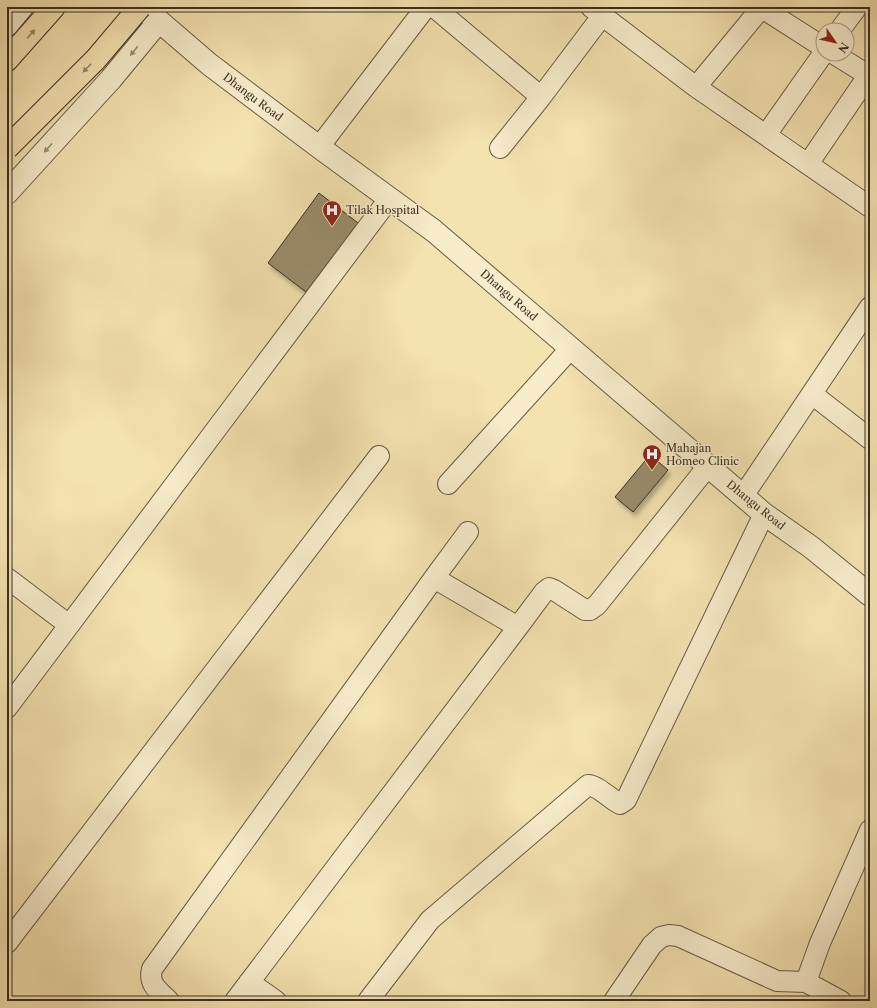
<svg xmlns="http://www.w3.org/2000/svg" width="877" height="1008" viewBox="0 0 877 1008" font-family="'Libre Caslon Text',serif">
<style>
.building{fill:#9a8c6c;stroke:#392e24;filter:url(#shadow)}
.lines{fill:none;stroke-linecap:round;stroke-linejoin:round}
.minor-casing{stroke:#685b47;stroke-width:22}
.tertiary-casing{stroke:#685b47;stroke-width:24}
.trunk-casing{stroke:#392e24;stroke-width:24}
.minor{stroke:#f8eccb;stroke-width:20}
.tertiary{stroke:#f8eccb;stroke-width:22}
.trunk{stroke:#f4e2af;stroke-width:22}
.trunk-bridge-casing{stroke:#392e24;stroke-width:24;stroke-linecap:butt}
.trunk-bridge{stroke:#f4e2af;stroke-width:22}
.oneway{fill:#96886a}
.oneway2{fill:#988d78}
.labels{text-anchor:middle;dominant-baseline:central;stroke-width:3;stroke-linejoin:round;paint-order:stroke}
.street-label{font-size:11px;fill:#392e24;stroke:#f8eccb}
.poi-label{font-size:11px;fill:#392e24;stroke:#f8eccb;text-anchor:start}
</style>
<defs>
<filter id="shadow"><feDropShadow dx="2.5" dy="4.5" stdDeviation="2" flood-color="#0004"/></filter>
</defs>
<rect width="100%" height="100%" fill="#f4e2af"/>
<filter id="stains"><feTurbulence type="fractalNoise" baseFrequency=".005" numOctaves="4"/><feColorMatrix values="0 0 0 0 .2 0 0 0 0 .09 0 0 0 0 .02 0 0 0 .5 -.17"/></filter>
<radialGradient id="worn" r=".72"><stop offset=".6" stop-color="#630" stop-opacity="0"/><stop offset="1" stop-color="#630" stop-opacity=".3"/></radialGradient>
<path class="building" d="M319 193 358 223 306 292 268 263Z
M650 455 668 470 633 512 615 497Z"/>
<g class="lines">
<defs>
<path id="minor" d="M434 7 541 97
M591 7 696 87 870 207
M762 8 823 47
M840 30 857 7
M834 54 868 75
M696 87 762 7
M766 135 823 54
M319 147 426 7
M500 148 541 97 602 16
M808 164 870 73
M812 394 870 439
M448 484 571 348
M743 496 870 307
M7 578 69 625
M434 578 518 627
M7 708 389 199
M7 943 379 456
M249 982 276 1001
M806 982 841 1001
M169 1001C159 991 148 985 152 969L434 578 468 532
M235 1001 518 627 544 592 549 588 554 590 585 610H590L597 605 708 466
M368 1001 430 920 588 785C599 786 610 799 620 804L626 800 764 514
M614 1001 652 945 661 937 669 935 678 936 777 981 806 982 820 943 870 830"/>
<path id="tertiary" d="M139 7 159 21 209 64 319 147 434 231 764 514 811 547 870 595
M7 25 22 7
M7 193 111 79 159 21"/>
<path id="trunk" d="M7 60 54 7"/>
</defs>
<use href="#minor" class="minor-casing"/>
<use href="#tertiary" class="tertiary-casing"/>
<use href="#trunk" class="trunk-casing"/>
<use href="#minor" class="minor"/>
<use href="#tertiary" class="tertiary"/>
<use href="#trunk" class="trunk"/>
<defs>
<path id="trunk-bridge" d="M7 148 96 59 140 7"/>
</defs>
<use href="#trunk-bridge" class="trunk-bridge-casing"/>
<use href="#trunk-bridge" class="trunk-bridge"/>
</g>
<defs><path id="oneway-solid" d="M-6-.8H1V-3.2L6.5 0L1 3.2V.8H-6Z"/></defs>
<g class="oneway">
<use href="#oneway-solid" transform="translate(31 34) rotate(-48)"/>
<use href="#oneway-solid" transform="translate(87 68) rotate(134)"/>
</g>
<g class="oneway2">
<use href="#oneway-solid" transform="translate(134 51) rotate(129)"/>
<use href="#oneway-solid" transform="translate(48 148) rotate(132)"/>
</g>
<defs>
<symbol id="hospital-pin" viewBox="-11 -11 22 30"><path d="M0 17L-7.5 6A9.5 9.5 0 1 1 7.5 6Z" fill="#8f2418" stroke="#f8eccb"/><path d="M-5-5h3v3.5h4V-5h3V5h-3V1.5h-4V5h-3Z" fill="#fff"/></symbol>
</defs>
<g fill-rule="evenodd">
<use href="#hospital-pin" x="321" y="199" width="22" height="30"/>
<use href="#hospital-pin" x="641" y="443" width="22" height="30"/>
</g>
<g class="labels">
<g class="street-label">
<text transform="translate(253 97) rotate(37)">Dhangu Road</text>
<text transform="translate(509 295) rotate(41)">Dhangu Road</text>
<text transform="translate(756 505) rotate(39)">Dhangu Road</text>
</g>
<g class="poi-label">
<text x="346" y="210">Tilak Hospital</text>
<text x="666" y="448">Mahajan<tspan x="666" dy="13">Homeo Clinic</tspan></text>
</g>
</g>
<rect width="877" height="1008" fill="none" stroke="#f4e2af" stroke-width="24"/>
<rect x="8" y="8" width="861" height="992" fill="none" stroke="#392e24" stroke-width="2"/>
<rect x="12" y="12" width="853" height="984" fill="none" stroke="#392e24"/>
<g transform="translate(835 42) rotate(124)"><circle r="19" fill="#f8eccb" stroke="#aca088"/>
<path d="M0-3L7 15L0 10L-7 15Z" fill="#8f2418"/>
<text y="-6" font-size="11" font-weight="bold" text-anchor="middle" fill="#392e24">N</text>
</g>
<rect width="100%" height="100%" filter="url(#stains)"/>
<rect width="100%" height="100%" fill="url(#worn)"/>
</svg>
